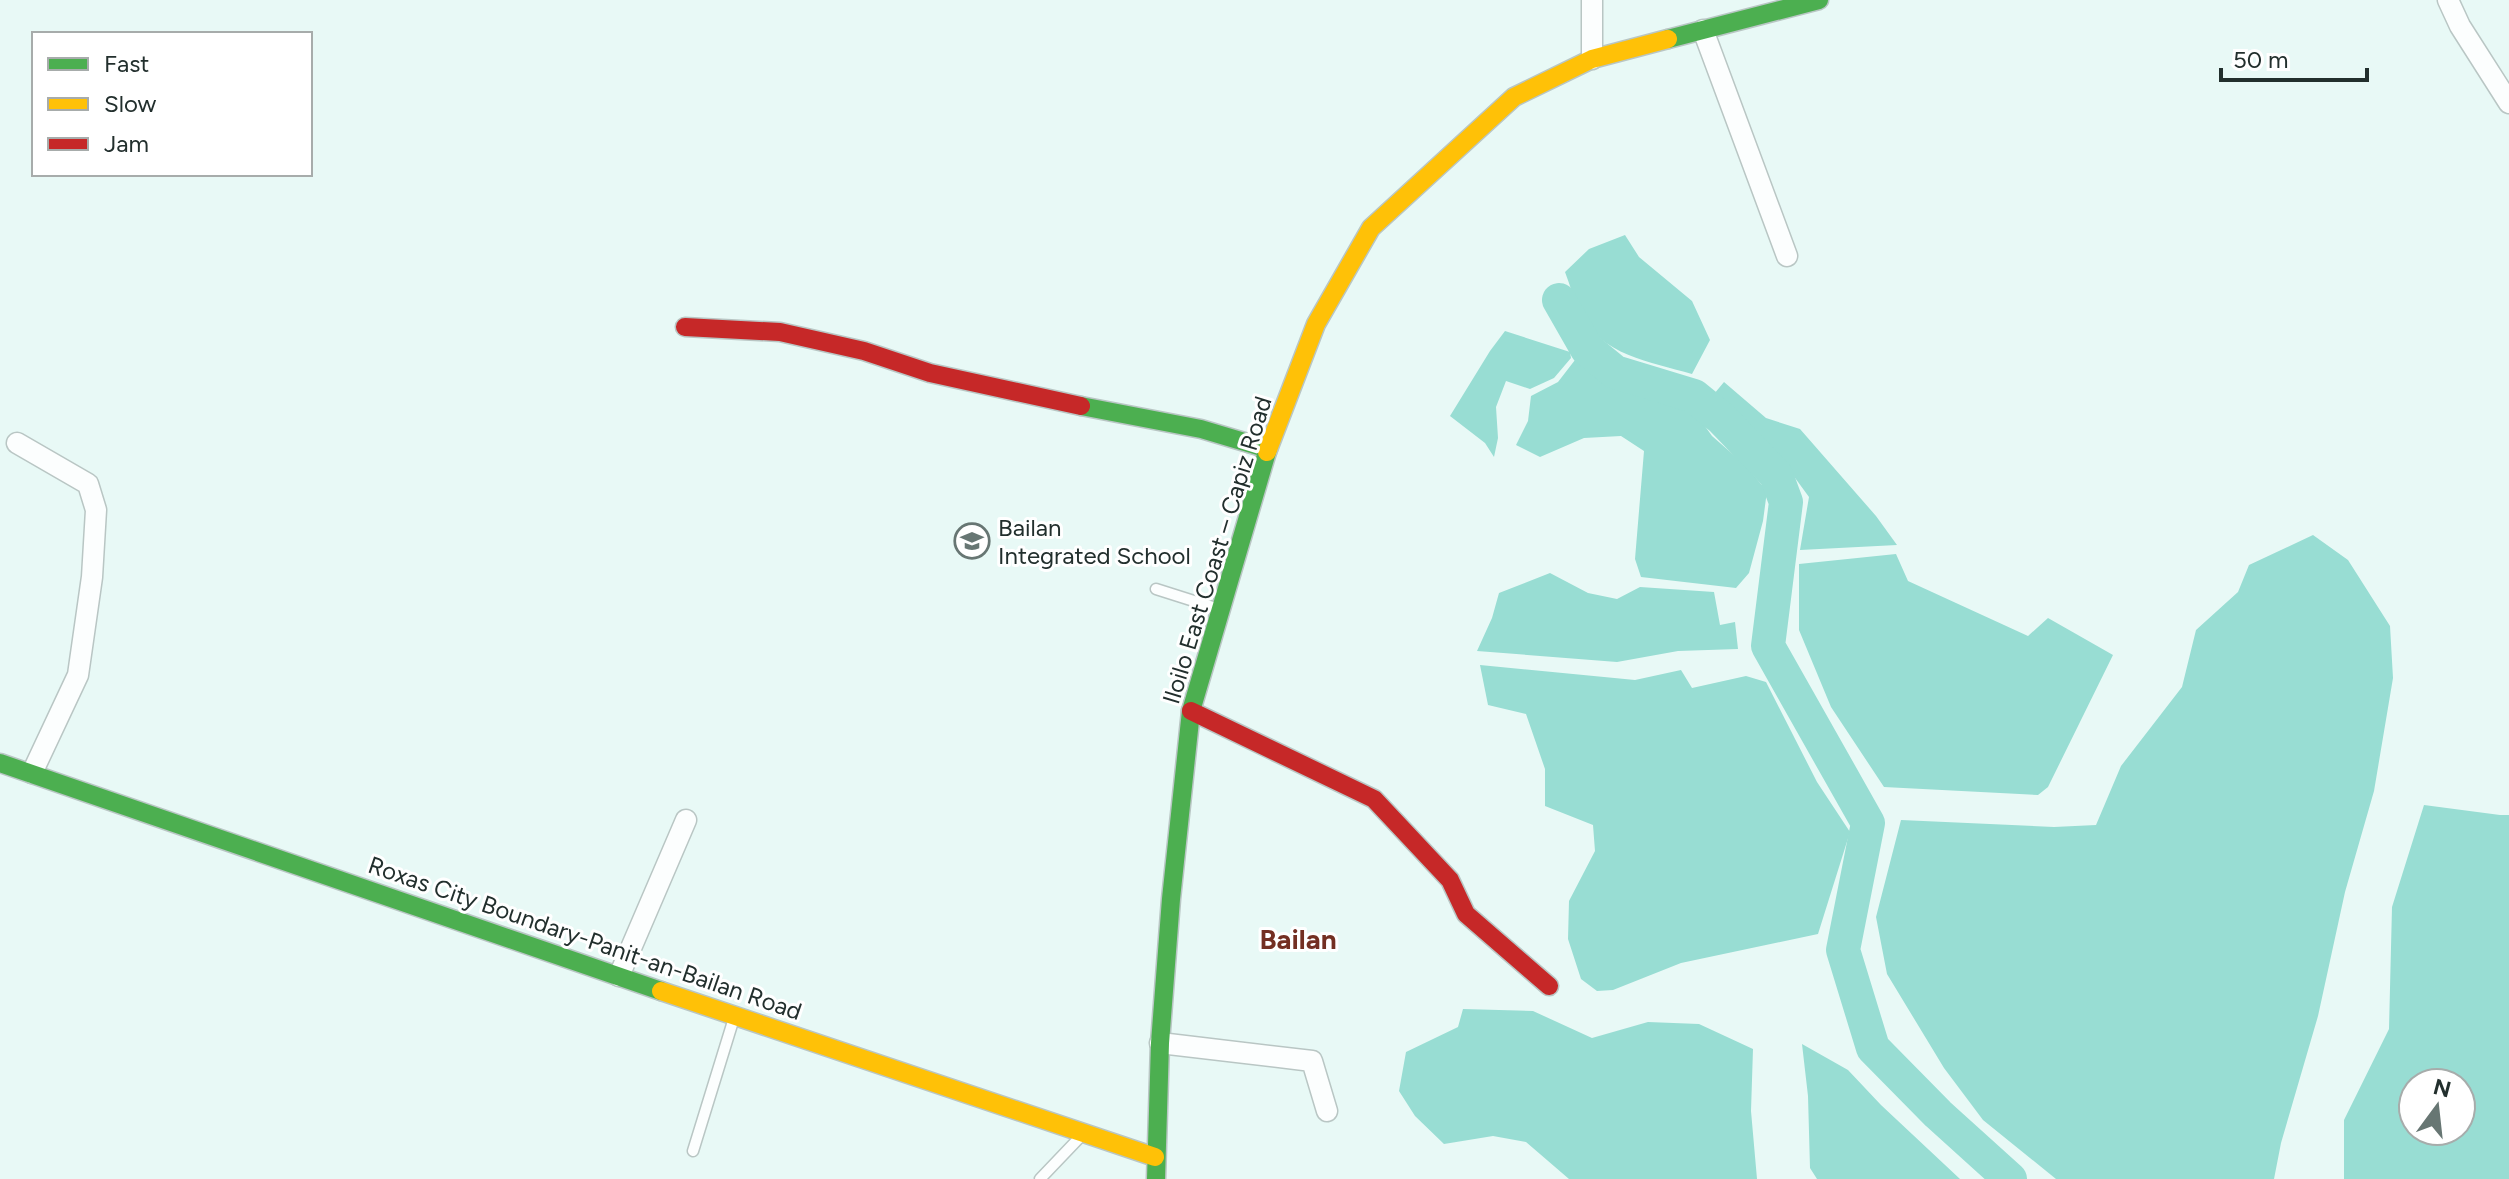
<svg xmlns="http://www.w3.org/2000/svg" width="2509" height="1179" viewBox="0 0 2509 1179" font-family="Figtree,sans-serif">
<style>
.water{fill:#98ddd3;fill-rule:evenodd}
.lines{fill:none;stroke-linecap:round;stroke-linejoin:round}
.river{stroke:#98ddd3;stroke-width:34}
.lane-casing{stroke:#b9c6c4;stroke-width:13}
.street-casing{stroke:#b9c6c4;stroke-width:23}
.fast-casing{stroke:#b9c6c4;stroke-width:21}
.slow-casing{stroke:#b9c6c4;stroke-width:21}
.jam-casing{stroke:#b9c6c4;stroke-width:21}
.lane{stroke:#fcfefe;stroke-width:10}
.street{stroke:#fcfefe;stroke-width:20}
.fast{stroke:#4caf50;stroke-width:18}
.slow{stroke:#ffc107;stroke-width:18}
.jam{stroke:#c62828;stroke-width:18}
.labels{text-anchor:middle;dominant-baseline:central;stroke-width:6;stroke-linejoin:round;paint-order:stroke}
.poi-label{font-size:24px;fill:#222f2d;stroke:#fff;text-anchor:start}
.street-label{font-size:24px;fill:#222f2d;stroke:#fff}
.quarter-label{font-size:28px;font-weight:bold;fill:#732f22;stroke:#fff}
</style>
<rect width="100%" height="100%" fill="#e8f9f6"/>
<path class="water" d="M1625 235 1639 257 1692 301 1710 340 1692 374C1651 362 1600 355 1580 313 1574 300 1570 285 1565 272L1589 249Z
M1505 331 1570 352 1571 358 1554 378 1530 389 1506 381 1496 407 1498 438 1494 457 1485 443 1450 416 1490 351Z
M1575 360 1620 388 1692 408 1712 436 1744 464 1767 491 1763 521 1749 573 1736 588 1641 577 1635 559 1644 451 1621 436 1584 438 1540 457 1516 445 1528 421 1531 396 1558 382Z
M1724 382 1766 418 1800 429 1876 516 1897 545 1800 550 1809 497 1779 456 1741 425 1714 394Z
M2313 535 2348 560 2390 626 2393 678 2374 791 2345 892 2318 1016 2281 1143 2274 1179H2056L1983 1120 1944 1068 1887 974 1876 917 1901 820 2054 827 2096 825 2121 766 2182 687 2196 630 2238 592 2249 565Z
M1896 554 1908 581 2028 636 2048 618 2113 655 2048 787 2038 795 1884 787 1831 707 1799 630V564Z
M1550 573 1588 593 1617 599 1640 587 1714 592 1720 625 1735 622 1738 649 1678 651 1617 662 1477 651 1492 618 1499 593Z
M1480 665 1635 680 1681 670 1692 688 1746 676 1766 682 1817 782 1850 832 1818 934 1681 963 1613 990 1597 991 1581 979 1568 939 1569 901 1595 851 1593 825 1545 806V769L1526 714 1488 705Z
M2424 805 2500 815H2509V1179H2344V1120L2389 1029 2392 907ZM2413 1083H2461V1131H2413Z
M1463 1009 1533 1011 1592 1038 1648 1022 1699 1024 1753 1049 1751 1111 1757 1179H1569L1526 1142 1493 1136 1444 1144 1415 1116 1399 1091 1406 1052 1458 1027Z
M1802 1044 1848 1070 1881 1105 1960 1179H1817L1810 1168 1808 1096Z"/>
<g class="lines">
<path class="river" d="M1559 300 1587 349 1615 372 1694 396 1721 418 1776 475 1786 502 1768 646 1868 823 1843 950 1873 1048 1938 1114 2010 1179"/>
<defs>
<path id="lane" d="M1156 589 1219 609
M693 1151 734 1018
M1040 1179 1082 1135"/>
<path id="street" d="M1592 0V59
M2448 0 2460 26 2509 103
M1703 30 1787 256
M17 443 88 484 96 510 92 577 78 675 32 773
M619 976 686 820
M1160 1043 1312 1061 1327 1111"/>
<path id="fast" d="M1668 39 1819 0
M1081 406 1201 429 1268 449
M0 763 661 991
M1156 1179 1160 1043 1171 899 1191 711 1267 452"/>
<path id="slow" d="M1267 452 1316 324 1371 228 1514 97 1592 59 1668 39
M661 991 1155 1157"/>
<path id="jam" d="M685 327 780 332 864 351 930 373 1081 406
M1191 711 1374 799 1450 880 1466 914 1549 986"/>
</defs>
<use href="#lane" class="lane-casing"/>
<use href="#street" class="street-casing"/>
<use href="#fast" class="fast-casing"/>
<use href="#slow" class="slow-casing"/>
<use href="#jam" class="jam-casing"/>
<use href="#lane" class="lane"/>
<use href="#street" class="street"/>
<use href="#fast" class="fast"/>
<use href="#slow" class="slow"/>
<use href="#jam" class="jam"/>
</g>
<defs>
<symbol id="school-ring" viewBox="-11 -11 22 22"><circle r="9.5" fill="#fff" stroke="#677673" stroke-width="1.5"/><path d="M0-5L7-2L0 1L-7-2ZM-4 1L0 2.5L4 1V4Q0 6-4 4Z" fill="#677673"/></symbol>
</defs>
<g fill-rule="evenodd">
<use href="#school-ring" x="952" y="521" width="40" height="40"/>
</g>
<g class="labels">
<g class="poi-label">
<text x="998" y="527">Bailan<tspan x="998" dy="28">Integrated School</tspan></text>
</g>
<g class="street-label">
<text transform="translate(1217 550) rotate(-73)">Iloilo East Coast – Capiz Road</text>
<text transform="translate(585 938) rotate(19)">Roxas City Boundary-Panit-an-Bailan Road</text>
</g>
<g class="quarter-label">
<text x="1298" y="939">Bailan</text>
</g>
</g>
<rect x="32" y="32" width="280" height="144" fill="#ffffff" stroke="#a7acab" stroke-width="2"/>
<rect x="48" y="58" width="40" height="12" fill="#4caf50" stroke="#a7acab" stroke-width="2"/>
<text x="104" y="72" font-size="24" fill="#222f2d">Fast</text>
<rect x="48" y="98" width="40" height="12" fill="#ffc107" stroke="#a7acab" stroke-width="2"/>
<text x="104" y="112" font-size="24" fill="#222f2d">Slow</text>
<rect x="48" y="138" width="40" height="12" fill="#c62828" stroke="#a7acab" stroke-width="2"/>
<text x="104" y="152" font-size="24" fill="#222f2d">Jam</text>
<g transform="translate(2437 1107) rotate(15)"><circle r="38" fill="#ffffff" stroke="#a7acab" stroke-width="2"/>
<path d="M0-6L14 30L0 20L-14 30Z" fill="#677673"/>
<text y="-12" font-size="22" font-weight="bold" text-anchor="middle" fill="#222f2d">N</text>
</g>
<path d="M2221 68v12h146v-12" fill="none" stroke="#222f2d" stroke-width="4"/>
<text x="2233" y="68" font-size="24" fill="#222f2d" stroke="#ffffff" stroke-width="6" paint-order="stroke">50 m</text>
</svg>
